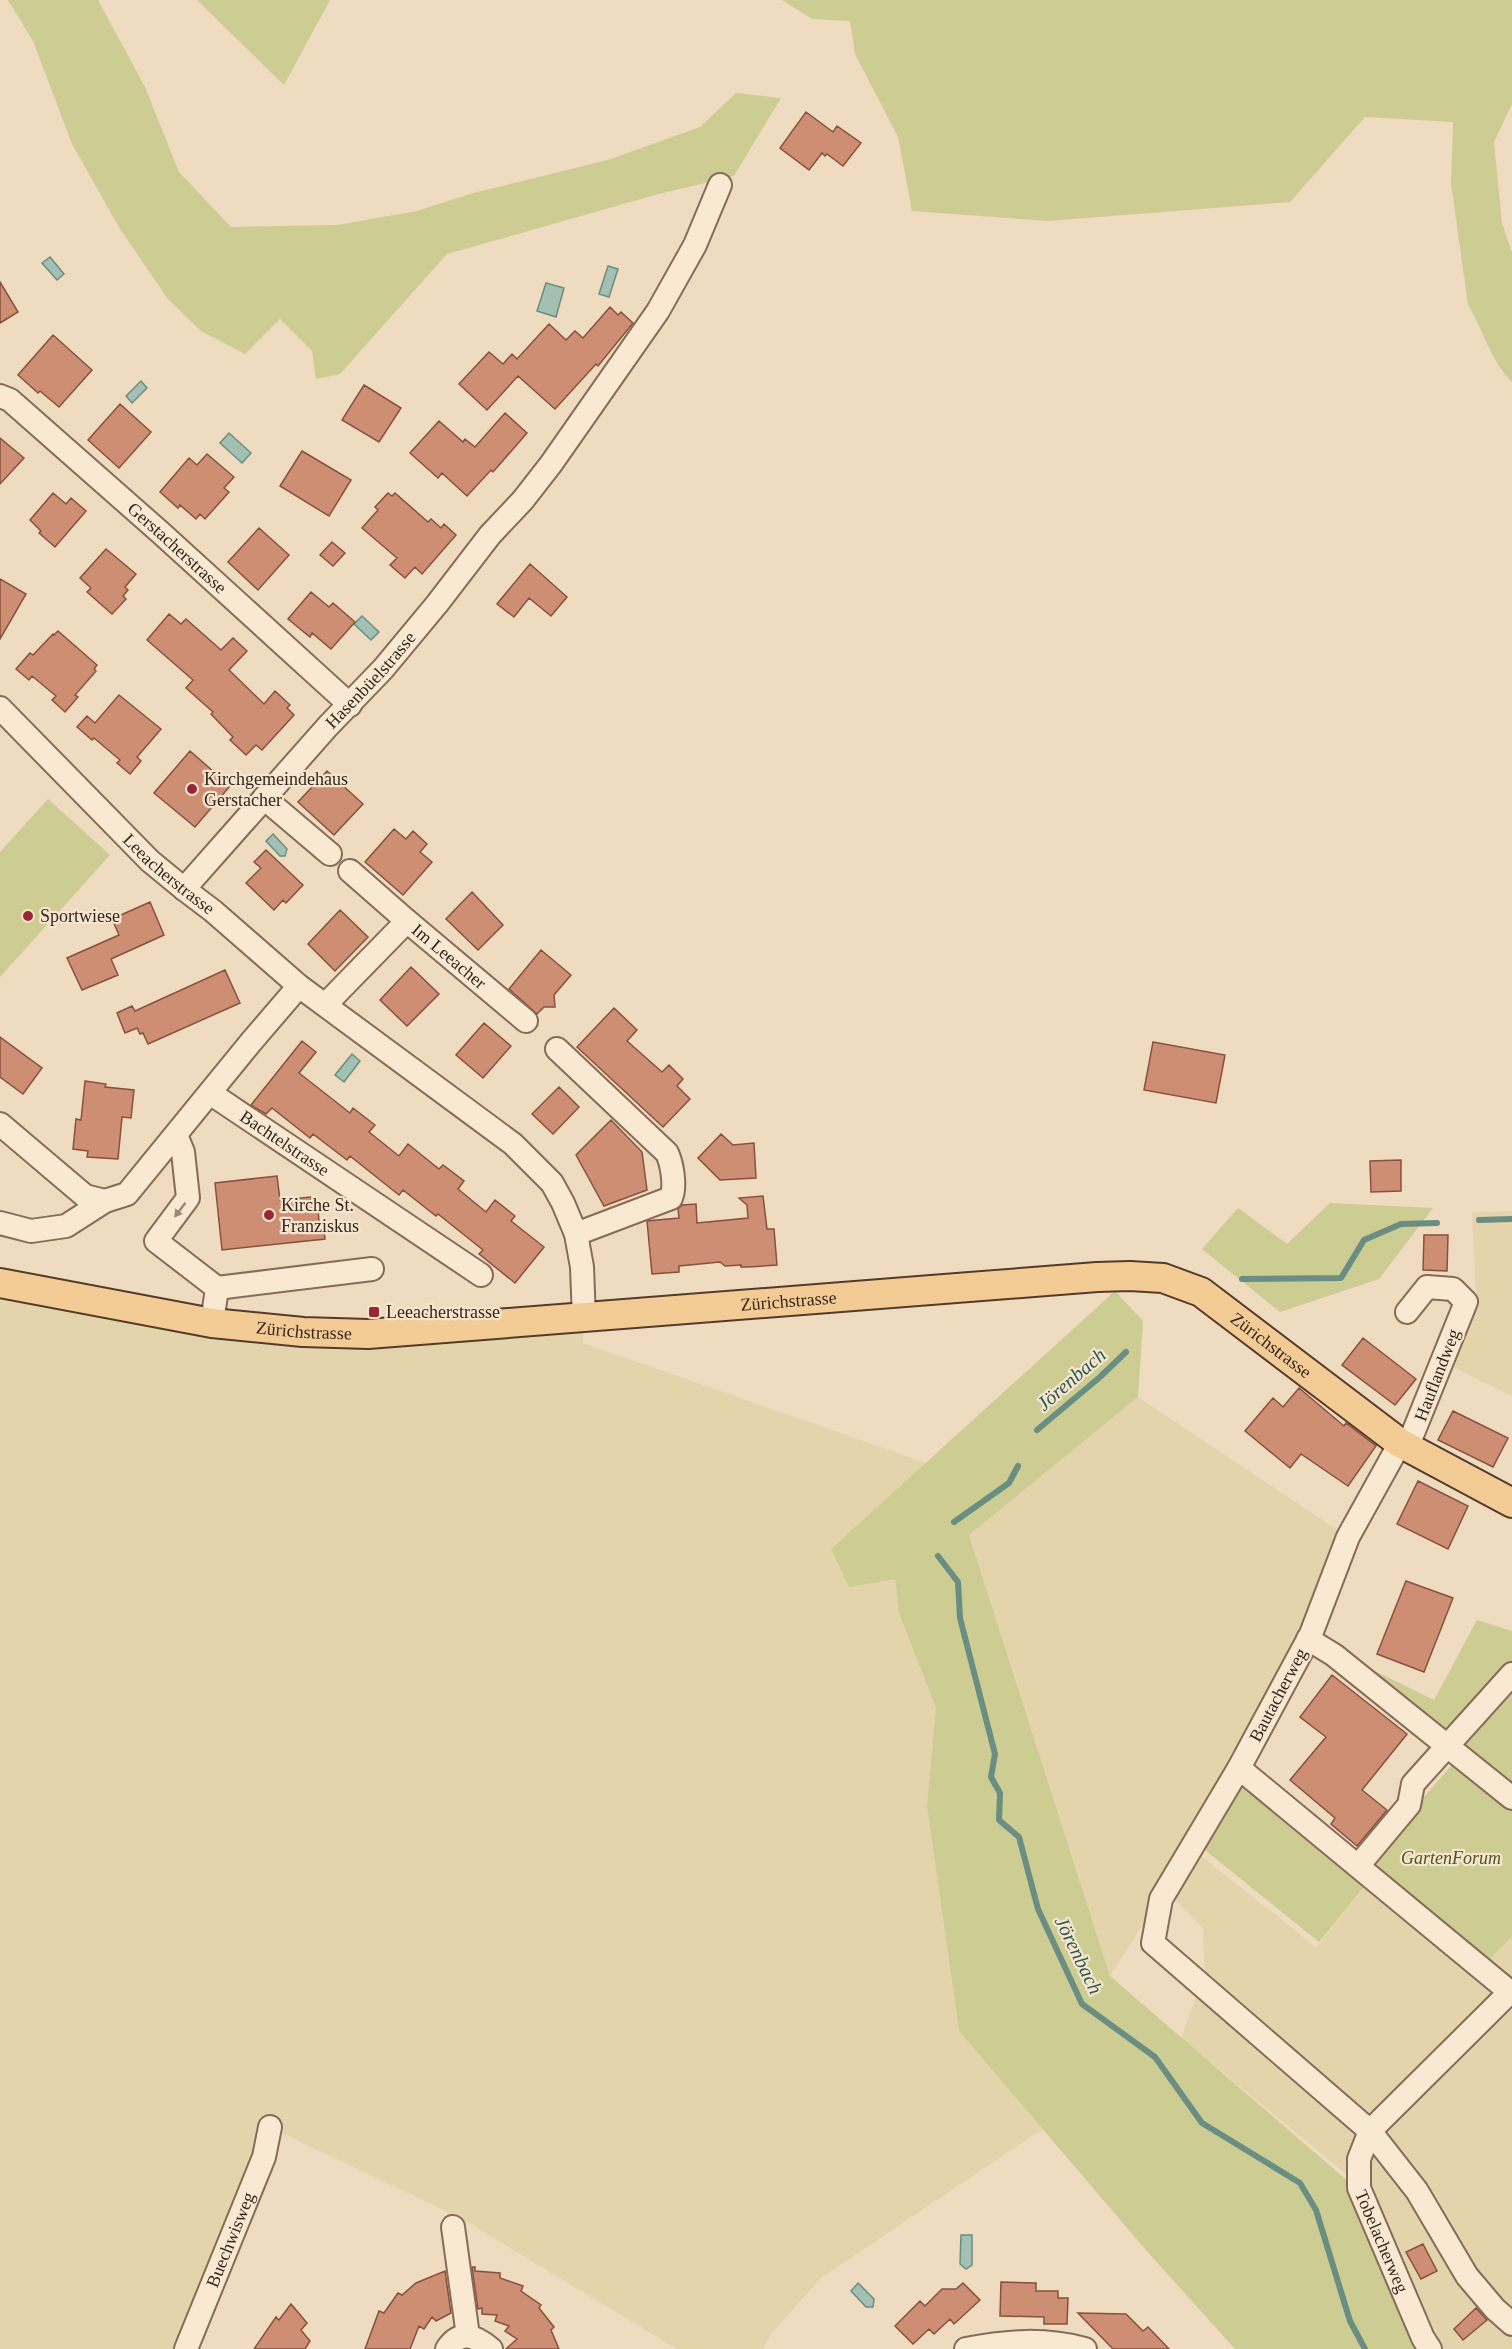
<svg xmlns="http://www.w3.org/2000/svg" width="1512" height="2349" viewBox="0 0 1512 2349" font-family="Georgia,serif">
<style>
.farmland{fill:#e4d4ac}
.green{fill:#cdcc93}
.water{fill:#a2c0b4;stroke:#6a8e81;stroke-width:1.5}
.lines{fill:none;stroke-linecap:round;stroke-linejoin:round}
.stream{stroke:#6a8e81;stroke-width:6}
.building{fill:#ce8e74;stroke:#87513d;stroke-width:1.5}
.minor-casing{stroke:#886b57;stroke-width:26}
.major-casing{stroke:#553a2c;stroke-width:32}
.minor{stroke:#f9e9d2;stroke-width:22}
.major{stroke:#f3cb95;stroke-width:28}
.oneway{fill:#988877}
.poi-dot{fill:#982635;stroke:#f6e6cf;stroke-width:2}
.labels{text-anchor:middle;dominant-baseline:central;stroke-width:4.5;stroke-linejoin:round;paint-order:stroke}
.street-label{font-size:18px;fill:#37261c;stroke:#f6e6cf}
.poi-label{font-size:18px;fill:#37261c;stroke:#f6e6cf;text-anchor:start}
.park-label{font-size:18px;font-style:italic;fill:#4d5422;stroke:#f6e6cf}
.water-label{font-size:20px;font-style:italic;fill:#2b574f;stroke:#f6e6cf}
</style>
<rect width="100%" height="100%" fill="#efdbbf"/>
<path class="farmland" d="M1512 1211V1396L1448 1365 1476 1295 1472 1212Z
M0 1283 212 1323 584 1318 583 1343 926 1463 831 1549 895 1579 899 1613 936 1708 927 1806 959 2031 1043 2129 822 2277 770 2335 763 2349H677L464 2220 270 2127 186 2349H0Z
M1138 1397 1348 1537 1194 1844 1110 1976 969 1535Z
M1196 1852 1316 1947 1367 1885 1474 1975 1512 1938V2349H1444L1367 2191 1181 2038 1205 1974 1203 1928 1174 1898Z"/>
<path class="green" d="M8 0H98L145 87 179 172 231 227 337 225 417 211 473 193 608 160 700 127 736 93 781 98 734 176 655 195 447 254 340 374 316 379 312 351 280 319 245 354 201 331 168 299 120 229 72 144 33 41Z
M197 0H330L284 85Z
M782 0H1512V104L1494 142 1502 223 1512 253V382C1491 362 1483 329 1468 305L1451 183 1453 122 1365 117 1290 202 1048 221 912 211 898 137 855 54 850 21 812 19Z
M48 799 110 855 0 977V852Z
M1330 1203 1433 1208 1379 1279 1280 1312 1202 1249 1238 1208 1287 1244Z
M1115 1291 1143 1321 1138 1397 969 1535 1110 1976 1350 2183 1418 2349H1235L1145 2249 959 2031 927 1806 936 1708 899 1613 895 1579 849 1587 831 1549Z
M1477 1620 1512 1631V1937L1484 1965 1374 1875 1319 1942 1200 1846 1240 1781 1357 1874 1463 1752 1340 1654 1434 1700Z"/>
<path class="water" d="M50 257 64 274 57 280 42 263Z
M608 266 618 269 609 297 599 294Z
M546 283 564 288 556 317 537 311Z
M141 381 147 388 132 403 126 396Z
M229 433 251 453 242 463 220 443Z
M362 616 379 632 371 640 354 624Z
M273 834 287 849 285 856H280L266 841Z
M352 1054 360 1061 344 1082 335 1075Z
M961 2235H972V2265L966 2269 960 2264Z
M858 2283 874 2299 873 2307H866L851 2291Z"/>
<g class="lines">
<path class="stream" d="M1479 1220 1512 1219
M1242 1279 1341 1278 1364 1240 1401 1224 1437 1223
M1037 1430 1100 1377 1126 1352
M954 1522 1009 1483 1018 1466
M938 1556 958 1582 960 1618 995 1754 991 1777 1000 1793 999 1820 1019 1837 1038 1909 1082 2004 1155 2057 1202 2123 1300 2183 1316 2210 1350 2321 1365 2349"/>
</g>
<path class="building" d="M806 112 833 132 837 126 861 143 843 166 827 154 825 156 822 153 809 170 780 148Z
M0 282 18 312 0 323Z
M610 307 618 315 621 312 633 323 598 366 596 364 555 409 518 376 487 410 459 384 489 352 503 364 512 354 517 359 549 324 566 340 575 331 583 338Z
M53 335 92 370 59 407 40 391 38 393 18 375Z
M364 385 401 408 379 442 342 420Z
M120 404 151 432 119 468 88 440Z
M505 413 527 433 493 472 491 470 467 496 442 473 438 478 410 453 439 421 463 442 465 439 475 447Z
M0 438 24 458 0 484Z
M302 451 351 480 329 516 280 486Z
M207 454 234 477 224 488 229 492 205 519 200 514 196 519 180 505 178 508 160 492 189 458 197 465Z
M53 493 66 504 71 498 86 511 55 547 39 533 41 531 30 520Z
M388 493 392 496 395 493 428 522 431 519 441 528 444 524 456 535 422 574 415 567 405 578 390 565 397 558 362 528 378 510 375 507Z
M259 528 289 555 258 590 228 562Z
M332 542 345 553 333 566 320 555Z
M106 549 136 574 125 587 128 590 123 596 126 599 112 614 87 592 91 588 80 578Z
M530 564 567 597 551 616 529 598 514 617 497 604Z
M0 579 26 594 0 639Z
M311 592 329 607 333 603 355 622 331 649 312 633 310 637 288 619Z
M169 614 181 624 186 619 221 650 233 638 247 651 229 670 264 704 275 691 290 705 287 708 294 715 262 750 256 745 246 755 230 740 233 737 211 714 213 712 186 688 193 680 147 640Z
M58 631 97 665 94 669 96 671 75 695 78 697 65 712 52 700 56 696 32 676 29 680 16 669 30 653 33 655 53 634 54 635Z
M119 695 161 729 137 757 141 761 130 774 117 763 120 760 94 738 92 740 77 727 87 716 95 723Z
M190 751 230 786 195 827 154 793Z
M327 771 363 804 334 835 298 802Z
M394 829 406 839 413 831 427 844 420 852 432 862 403 895 365 862Z
M266 850 303 885 286 903 283 900 274 910 246 883 261 868 254 862Z
M472 892 503 925 478 950 446 919Z
M150 902 164 935 111 959 118 975 82 990 67 958 119 935 112 919Z
M340 910 368 937 335 971 308 944Z
M541 950 571 975 554 995 555 1007H544L537 1014 509 989Z
M411 967 439 994 407 1026 380 1000Z
M225 970 240 1003 148 1044 143 1033 140 1034 137 1028 125 1033 117 1013 132 1006 135 1011Z
M614 1008 637 1030 627 1041 662 1072 669 1065 683 1079 677 1086 690 1099 663 1127 577 1047Z
M484 1023 511 1046 483 1078 456 1055Z
M0 1037 42 1068 23 1094 0 1077Z
M302 1041 316 1052 299 1073 350 1113 353 1108 375 1125 369 1132 399 1156 408 1144 439 1169 443 1165 464 1181 458 1189 486 1212 495 1200 515 1216 511 1221 544 1247 515 1283 479 1254 483 1250 438 1214 436 1216 403 1190 399 1195 350 1156 347 1160 313 1134 310 1138 272 1108 266 1114 251 1105Z
M1153 1042 1225 1055 1216 1103 1144 1090Z
M85 1081 106 1084 105 1087 134 1090 131 1118 122 1117 118 1159 87 1157 88 1151 73 1149 76 1119 81 1120Z
M559 1087 579 1107 553 1134 532 1114Z
M611 1120 642 1152 647 1190 604 1206 576 1155Z
M721 1134 733 1145 754 1143 756 1178 720 1180 698 1158Z
M1401 1160V1191L1371 1192 1370 1161Z
M277 1176 280 1200 311 1197 312 1208H318L319 1222H323L325 1239 222 1250 215 1183Z
M763 1196 767 1229H774L777 1265 748 1267H741V1265L725 1266 720 1262 679 1266V1272L652 1274 647 1221 679 1218 678 1209 682 1205 696 1204 697 1223 748 1218 747 1205 739 1198Z
M1424 1235H1448L1447 1271 1423 1270Z
M1363 1338 1416 1379 1395 1405 1342 1365Z
M1299 1388 1344 1426 1346 1423 1376 1446 1348 1486 1301 1454 1290 1468 1245 1431 1273 1398 1283 1407Z
M1453 1411 1508 1438 1493 1467 1438 1440Z
M1418 1481 1468 1506 1448 1549 1397 1524Z
M1406 1581 1453 1598 1424 1672 1377 1654Z
M1332 1675 1407 1734 1362 1790 1387 1810 1357 1846 1331 1824 1335 1818 1290 1780 1326 1737 1300 1717Z
M1423 2244 1437 2271 1421 2279 1406 2252Z
M472 2267H475V2271L500 2273V2278L523 2286 521 2291 541 2305 539 2308 554 2327 551 2330 559 2349H506L517 2339 505 2331 509 2326 495 2321 497 2315 482 2314V2308L478 2309Z
M445 2271 451 2313 436 2321 432 2317 424 2329 419 2326 410 2349H365L379 2311 384 2313 398 2293 402 2295 416 2283Z
M1001 2282 1036 2283V2291H1058V2298H1068L1067 2324H1044V2317L1000 2316Z
M963 2283 980 2300 954 2324 950 2319 934 2334 929 2329 913 2344 895 2326 920 2301 925 2306 942 2289H956Z
M291 2304 307 2323 301 2330 310 2341 305 2349H254L276 2317 279 2320Z
M1476 2308 1487 2320 1463 2340 1454 2329Z
M1078 2313 1126 2314 1143 2331 1148 2327 1169 2349H1113Z"/>
<g class="lines">
<defs>
<g id="minor">
<path id="s1" d="M0 396 10 400 161 533 350 705"/>
<path id="s2" d="M0 708 150 861 184 889 213 911 299 986 513 1144 552 1183 563 1203 576 1234 582 1267 584 1318"/>
<path d="M264 798 330 854"/>
<path d="M350 871 407 921"/>
<path id="s3" d="M184 889 328 726 383 669 437 604 490 535 523 500 551 464 658 311 695 245 720 185"/>
<path id="s4" d="M326 1004 407 921 526 1021"/>
<path d="M557 1049 667 1153C672 1164 676 1186 671 1198L576 1234"/>
<path id="s5" d="M210 1093 481 1275"/>
<path d="M0 1124 85 1196 105 1201 127 1194 251 1042 299 986"/>
<path d="M176 1135 183 1152 188 1198 156 1241 217 1288 212 1323"/>
<path d="M0 1223 31 1231 66 1226 105 1201"/>
<path d="M217 1288 372 1269"/>
<path d="M1407 1312 1427 1287 1453 1289 1466 1302 1407 1448"/>
<path d="M1400 1443 1348 1537 1311 1634 1239 1768 1161 1899 1153 1943 1370 2131 1417 2191 1467 2276 1495 2309 1512 2324"/>
<path d="M1308 1639 1334 1655 1512 1798"/>
<path id="s6" d="M1239 1768 1510 1992 1370 2131 1359 2159V2188L1423 2338 1430 2349"/>
<path d="M1358 1866 1409 1805 1413 1784 1512 1674"/>
<path d="M453 2227 468 2336"/>
<path id="s7" d="M186 2349 264 2157 270 2127"/>
<path d="M447 2349C460 2329 476 2336 491 2349"/>
<path d="M966 2349C1007 2341 1044 2338 1085 2349"/>
</g>
<g id="major">
<path id="s8" d="M0 1283 212 1323 303 1332 368 1334 1097 1277 1130 1276 1163 1278 1201 1292 1400 1443 1512 1503"/>
</g>
</defs>
<use href="#minor" class="minor-casing"/>
<use href="#major" class="major-casing"/>
<use href="#minor" class="minor"/>
<use href="#major" class="major"/>
</g>
<defs><path id="oneway-solid" d="M-6-.8H1V-3.2L6.5 0L1 3.2V.8H-6Z" transform="scale(1.5)"/></defs>
<use class="oneway" href="#oneway-solid" transform="translate(180 1210) rotate(127)"/>
<g class="poi-dot">
<circle cx="192" cy="789" r="6"/>
<circle cx="28" cy="916" r="6"/>
<circle cx="269" cy="1215" r="6"/>
<rect x="368" y="1306" width="12" height="12" rx="3"/>
</g>
<g class="labels">
<g class="street-label">
<text stroke="none"><textPath href="#s1" startOffset="234">Gerstacherstrasse</textPath></text>
<text stroke="none"><textPath href="#s3" startOffset="280">Hasenbüelstrasse</textPath></text>
<text stroke="none"><textPath href="#s2" startOffset="237">Leeacherstrasse</textPath></text>
<text stroke="none"><textPath href="#s4" startOffset="171">Im Leeacher</textPath></text>
<text stroke="none"><textPath href="#s5" startOffset="90">Bachtelstrasse</textPath></text>
<text stroke="none"><textPath href="#s8" startOffset="794">Zürichstrasse</textPath></text>
<text stroke="none"><textPath href="#s8" startOffset="308">Zürichstrasse</textPath></text>
<text stroke="none"><textPath href="#s8" startOffset="1298">Zürichstrasse</textPath></text>
<text transform="translate(1437 1375) rotate(-69)">Hauflandweg</text>
<text transform="translate(1278 1695) rotate(-62)">Bautacherweg</text>
<text stroke="none"><textPath href="#s7" startOffset="118">Buechwisweg</textPath></text>
<text stroke="none"><textPath href="#s6" startOffset="666">Tobelacherweg</textPath></text>
</g>
<g class="poi-label">
<text x="204" y="779">Kirchgemeindehaus<tspan x="204" dy="21">Gerstacher</tspan></text>
<text x="40" y="916">Sportwiese</text>
<text x="281" y="1205">Kirche St.<tspan x="281" dy="21">Franziskus</tspan></text>
<text x="386" y="1312">Leeacherstrasse</text>
</g>
<g class="park-label">
<text x="1451" y="1858">GartenForum</text>
</g>
<g class="water-label">
<text transform="translate(1071 1379) rotate(-41)">Jörenbach</text>
<text transform="translate(1079 1955) rotate(64)">Jörenbach</text>
</g>
</g>
</svg>
